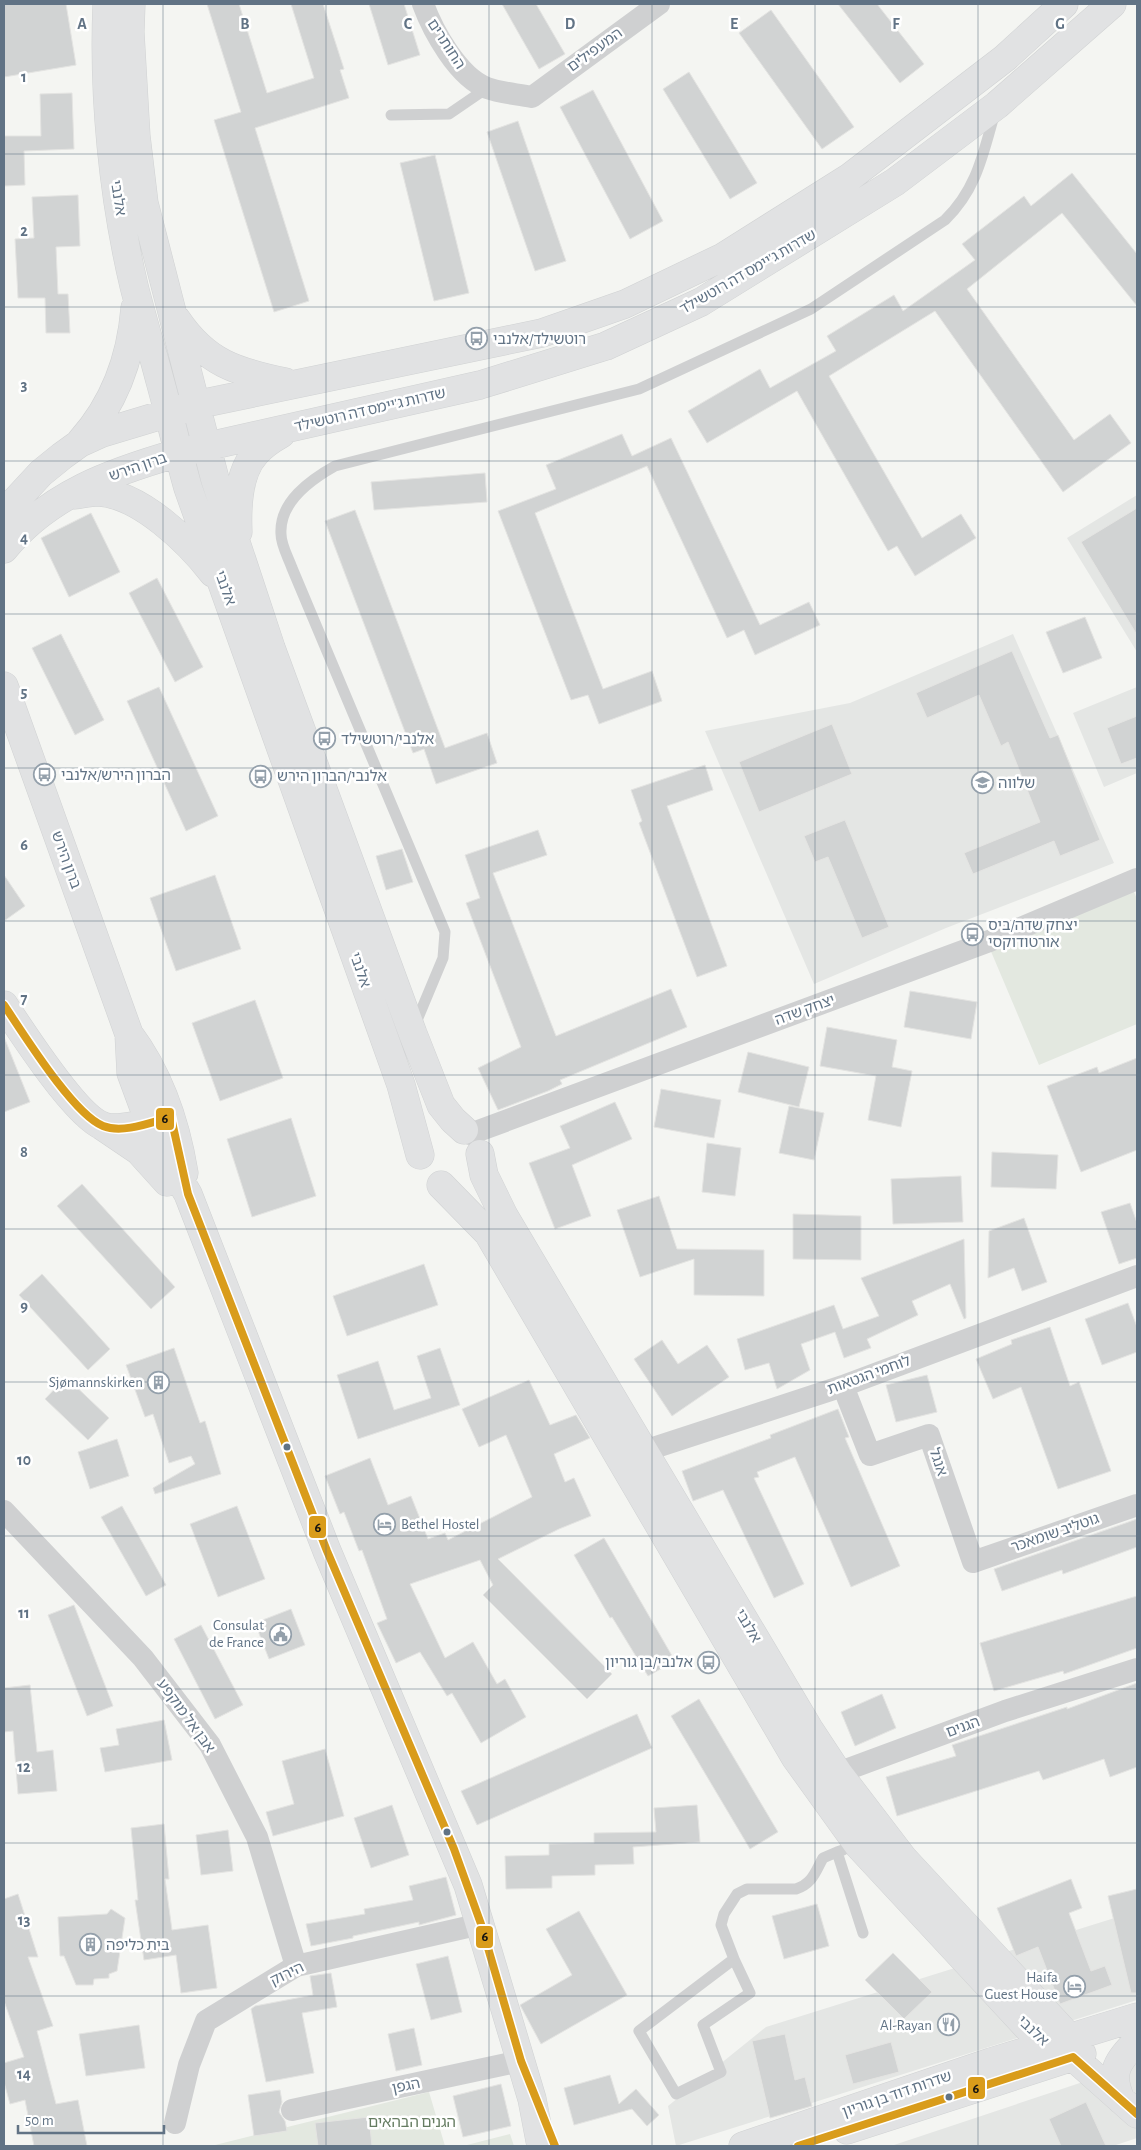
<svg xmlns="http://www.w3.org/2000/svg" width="1141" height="2150" viewBox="0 0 1141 2150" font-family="'Alegreya Sans','Noto Sans Hebrew',sans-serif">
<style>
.built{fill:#e4e6e4}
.green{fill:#e3e8e0}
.building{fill:#d1d3d3;stroke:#e4e4e2}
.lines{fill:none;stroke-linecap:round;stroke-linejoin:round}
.secondary-casing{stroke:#d0d2d3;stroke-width:29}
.lane{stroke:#cfd0d1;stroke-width:11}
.street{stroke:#cfd0d1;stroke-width:22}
.secondary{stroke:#e1e2e3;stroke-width:28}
.bus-1-casing{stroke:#fff;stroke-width:11}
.bus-1{stroke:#d99c1b;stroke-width:8}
.grid{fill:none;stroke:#617385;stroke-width:1;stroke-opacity:0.55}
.bus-dot{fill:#617385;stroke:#fff;stroke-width:2}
.labels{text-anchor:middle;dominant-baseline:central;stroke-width:5;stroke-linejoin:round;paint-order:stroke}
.street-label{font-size:15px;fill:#617385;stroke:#fff}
.poi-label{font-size:15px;fill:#617385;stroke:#fff;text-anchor:start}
.park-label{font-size:15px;fill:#657c61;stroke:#fff}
.grid-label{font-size:16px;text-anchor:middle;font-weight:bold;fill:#617385;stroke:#fff;stroke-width:5;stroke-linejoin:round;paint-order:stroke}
.line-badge{stroke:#fff;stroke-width:2}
.pale-badge-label{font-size:14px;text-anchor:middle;font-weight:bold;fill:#111}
</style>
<rect width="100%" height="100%" fill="#f4f5f2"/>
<path class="built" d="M1137 495V652L1067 538Z
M1013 634 1114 863 946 928 814 984 705 731 850 703Z
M1137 687V773L1104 787 1073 713Z
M1137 1911V2000L676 2146 668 2106 766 2027Z
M1137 2064V2138L1113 2146H891Z"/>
<path class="green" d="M1130 882 1137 899V1024L1039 1065 987 942Z
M429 2092 445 2146H211Z
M510 2134 514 2146H463Z"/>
<path class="building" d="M4 4H66L76 65 4 77Z
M207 4H239L267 93 314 78 291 4H323L344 69 340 70 349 98 255 128 309 301 274 312 214 120 241 112Z
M369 4H404L420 55 388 65Z
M502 4H536L565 54 539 69Z
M838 4H877L924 64 900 83Z
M771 10 854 127 822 149 739 33Z
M689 72 757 183 730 199 663 89Z
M593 90 663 221 630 239 560 107Z
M72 93 74 149 24 151 25 185 4 186V136H41L40 94Z
M518 121 566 261 535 271 487 132Z
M435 155 469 293 434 301 400 163Z
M1072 173 1137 254V306L1062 213 967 289 1074 440 1110 414 1131 443 1063 492 935 311 829 376 922 538 961 514 976 538 915 576 897 546 888 551 797 391 707 443 688 411 760 369 770 388 836 351 827 336 894 295 903 311 975 260 962 244 1024 196 1031 206Z
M78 195 80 246 56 247 58 294H68L70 333H46L45 298H18L15 239 34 238 32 197Z
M622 434 632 456 671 438 760 625 809 602 820 625 755 655 744 630 727 638 647 466 535 513 603 689 652 671 662 701 599 724 588 695 571 700 498 511 556 489 546 465Z
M485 473 487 502 374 510 371 482Z
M1137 508V635L1081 542Z
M355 510 445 748 487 733 497 763 436 784 424 749 413 753 325 521Z
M91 513 120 572 69 597 41 538Z
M157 578 203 667 175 682 129 593Z
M1085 617 1102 658 1063 673 1046 632Z
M61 634 104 720 75 735 32 648Z
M1012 651 1050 738 1058 735 1100 840 1060 856 1054 841 973 874 964 853 1040 822 1008 742 1001 746 979 695 927 718 916 693Z
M159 687 218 816 186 831 127 701Z
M1137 716V758L1121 764 1107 728Z
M832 724 852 774 759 812 739 762Z
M705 765 713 790 667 806 727 966 697 977 639 823 642 821 631 790Z
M845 820 889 927 862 938 828 857 815 862 804 836Z
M538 830 547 855 493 873 556 1036 671 989 687 1027 560 1080 562 1084 548 1091 498 1110 478 1068 521 1047 466 903 480 898 465 855Z
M402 849 413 882 386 890 376 856Z
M4 875 25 906 4 921Z
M215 875 241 949 176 971 150 898Z
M910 991 977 1002 971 1039 904 1027Z
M255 1000 283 1078 220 1101 192 1023Z
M827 1027 897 1040 892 1067 912 1071 901 1127 868 1120 876 1076 820 1066Z
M4 1037 30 1102 4 1112Z
M748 1052 809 1067 799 1107 738 1092Z
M1137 1058V1150L1081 1172 1047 1086 1097 1067 1099 1073Z
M661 1089 721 1100 714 1138 654 1127Z
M615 1102 632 1139 572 1165 591 1216 555 1229 529 1163 570 1148 560 1126Z
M789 1106 824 1113 814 1160 779 1153Z
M291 1118 316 1196 252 1217 227 1139Z
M707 1143 741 1148 735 1196 702 1192Z
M992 1152 1058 1155 1056 1189 991 1187Z
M961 1176 963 1222 893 1224 891 1179Z
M82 1184 175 1287 151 1309 57 1206Z
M659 1196 677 1249 764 1250V1296L694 1295V1259L640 1277 617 1210Z
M1130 1203 1137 1223V1258L1119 1264 1101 1212Z
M793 1214 861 1216V1260L793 1259Z
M1024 1218 1047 1282 1022 1291 1014 1268 988 1278 989 1231Z
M964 1239 966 1318 964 1319 950 1284 912 1301 918 1315 867 1339 871 1348 844 1358 835 1332 801 1344 810 1370 777 1389 769 1363 745 1370 737 1339 834 1305 843 1329 879 1316 861 1278Z
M424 1264 438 1305 347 1336 333 1296Z
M42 1274 110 1349 88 1370 19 1295Z
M1128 1303 1137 1327V1352L1102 1365 1085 1319Z
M1050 1327 1070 1386 1079 1382 1111 1471 1058 1489 1021 1387 993 1399 976 1359 1012 1344 1011 1340Z
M662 1340 678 1364 707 1345 729 1377 672 1416 634 1359Z
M174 1348 200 1423 205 1421 221 1474 155 1494 153 1488 195 1464 191 1456 169 1463 153 1414 145 1417 126 1365Z
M440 1348 460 1405 358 1439 337 1375 378 1361 394 1410 431 1398 417 1356Z
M927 1375 937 1412 896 1422 886 1385Z
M66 1377 109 1418 88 1440 45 1399Z
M529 1380 550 1425 576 1415 590 1438 554 1454 565 1482 574 1478 591 1516 559 1529 498 1559 612 1674 587 1699 483 1595 493 1585 480 1560 410 1584 445 1658 473 1642 497 1684 505 1679 526 1717 481 1743 452 1693 447 1696 420 1652 396 1663 377 1623 387 1619 362 1550 359 1551 344 1512 340 1514 325 1476 370 1458 388 1505 411 1496 428 1539 445 1533 448 1540 532 1497 506 1435 479 1447 462 1409Z
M838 1409 849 1437 845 1438 900 1566 851 1587 795 1457 757 1472 759 1477 754 1478 804 1584 774 1598 723 1490 693 1501 682 1471 771 1438 770 1435Z
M117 1439 129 1476 90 1489 78 1452Z
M122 1506 166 1585 146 1596 101 1517Z
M237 1506 265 1579 218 1597 190 1524Z
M1137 1519V1547L1063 1574 1062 1570 1002 1591 994 1569Z
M604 1538 675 1661 648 1676 612 1617 610 1618 574 1555Z
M1137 1596V1648L1064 1674 1063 1671 994 1691 980 1643Z
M74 1605 113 1706 87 1716 48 1615Z
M291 1609 305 1645 269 1659 255 1623Z
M201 1625 243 1705 215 1719 174 1639Z
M1137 1683V1767L1110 1777 1104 1759 1043 1780 1039 1771 897 1816 886 1777 956 1756 952 1745 1067 1707V1709Z
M30 1685 37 1752 53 1750 57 1791 18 1794 13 1731 4 1732V1688Z
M882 1694 896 1728 855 1746 841 1712Z
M699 1699 778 1832 750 1849 671 1716Z
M637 1714 652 1748 477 1825 461 1791Z
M164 1720 172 1760 105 1772 100 1748 119 1745 116 1729Z
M325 1749 344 1816 273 1836 266 1812 294 1804 282 1761Z
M392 1805 409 1855 371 1868 354 1818Z
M697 1805 700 1842 633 1847 634 1864 595 1865V1875L552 1876V1888L506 1889 505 1856 549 1855V1844L594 1843V1833L656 1832 654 1808Z
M164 1824 169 1879H165L172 1930 208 1925 217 1988 181 1993 176 1955 144 1960 135 1900H138L131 1828Z
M228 1830 233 1871 201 1875 196 1835Z
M446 1877 456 1915 419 1925V1922L353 1936V1938L311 1946 306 1924 365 1914 364 1909 413 1900 409 1886Z
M1071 1879 1082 1908 1069 1913 1091 1971 1105 1966 1112 1985 1060 2004 1038 1947 1016 1956 997 1908Z
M1137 1889V1993H1131L1108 1896Z
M18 1894 38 1957H28L53 2026 37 2031 56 2104 78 2100 87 2146H34L25 2100 10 2104 4 2082V2063L24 2057 4 2001V1899Z
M817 1904 829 1946 784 1959 772 1916Z
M111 1909 125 1918 117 1971 109 1974V1978L94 1979 93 1985H76L64 1956H60L58 1917 107 1914Z
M579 1911 627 1995 541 2044 520 2005 572 1975 546 1929Z
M893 1953 932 1992 904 2019 865 1980Z
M448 1956 462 2012 431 2020 416 1964Z
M331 1973 337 2007 302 2013 314 2073 266 2082 251 2009 255 2006 313 1995 310 1976Z
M139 2025 145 2068 86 2076 79 2034Z
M414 2028 422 2065 396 2071 388 2034Z
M785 2034 795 2080 805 2077 812 2106 770 2118 752 2041Z
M891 2042 899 2072 853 2084 845 2055Z
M610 2075 619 2104 636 2089 659 2115 647 2126 632 2109 574 2125 564 2088Z
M501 2084 511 2126 463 2137 453 2096Z
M280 2090 282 2102 279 2112 285 2121 287 2131 254 2136 248 2095Z
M1086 2102 1106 2146H1061L1049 2119Z
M369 2117 372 2146H318L315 2123Z"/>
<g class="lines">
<defs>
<path id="secondary" d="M107 4C103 96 113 197 134 286 142 318 152 350 160 381 170 417 178 453 188 488L401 1085 420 1155
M131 4 130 32 136 136 144 203 215 479 271 648 413 1034 441 1105 453 1120 464 1130
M177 320C206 363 237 372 285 382
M81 441C115 403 131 358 135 308
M75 495C82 494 91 492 98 492 140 494 189 542 213 573
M4 513 41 473 62 456 80 443 102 433 195 405 542 333 625 304 723 257 850 177 1005 58 1064 4
M238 532C237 508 238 472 256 453 263 445 272 439 281 434
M4 549C49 494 112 472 178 453L480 385 606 346 701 302 895 182 997 105 1112 4
M4 686 129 1034C159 1074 176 1124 184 1173
M4 1005C21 1031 77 1117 103 1126 119 1132 150 1122 167 1118
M129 1034 131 1073 155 1138 188 1194 327 1551 468 1885 532 2099 541 2146
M102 1126 139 1151 167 1182
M480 1154 484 1175 504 1216 809 1729 838 1773 903 1858 1070 2038 1073 2057
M441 1185 488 1233 795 1757 859 1846 1029 2029 1047 2046 1073 2057 1137 2114
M1121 2100C1108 2072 1118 2061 1137 2041
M847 2130 1082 2054
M743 2146 991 2062 1137 2017"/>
</defs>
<use href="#secondary" class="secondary-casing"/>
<path class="lane" d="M391 115 449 114 487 88
M415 1025 443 958 445 932 292 568C288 557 281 545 281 534 279 502 310 480 335 466L639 389 811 309 945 220C977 189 983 154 995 112
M843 1850 837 1852 863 1933
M734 1959 750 1993 703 2025 721 2072 676 2094 639 2031 734 1959 721 1925 724 1914 737 1894 747 1889H796C813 1883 815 1872 823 1858L837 1852"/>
<path class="street" d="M423 4C433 31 458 77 487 88 500 93 518 94 532 97L659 4
M470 1134 987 942 1137 879
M843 1386 870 1455 929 1435 973 1562 1137 1505
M628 1447 638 1451H644L843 1386 1137 1276
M4 1511 143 1658 210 1745 257 1837 296 1966
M822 1776 832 1775 1005 1711 1137 1669
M292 2110 521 2061
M175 2123 189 2065 206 2021 296 1966 481 1924"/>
<use href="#secondary" class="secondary"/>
<defs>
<path id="bus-1" d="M4 1005C23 1033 73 1114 103 1126 123 1134 152 1122 171 1117L188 1194 327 1551 454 1849 481 1924 521 2061 555 2146
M798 2146 1073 2057 1137 2114"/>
</defs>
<use href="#bus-1" class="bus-1-casing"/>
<use href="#bus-1" class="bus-1"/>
</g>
<path class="grid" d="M163 4V2146M326 4V2146M489 4V2146M652 4V2146M815 4V2146M978 4V2146M4 154H1137M4 307H1137M4 461H1137M4 614H1137M4 768H1137M4 921H1137M4 1075H1137M4 1229H1137M4 1382H1137M4 1536H1137M4 1689H1137M4 1843H1137M4 1996H1137"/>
<defs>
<symbol id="bus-ring" viewBox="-11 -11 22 22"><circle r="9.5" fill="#fff" stroke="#94a0ab" stroke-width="1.5"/><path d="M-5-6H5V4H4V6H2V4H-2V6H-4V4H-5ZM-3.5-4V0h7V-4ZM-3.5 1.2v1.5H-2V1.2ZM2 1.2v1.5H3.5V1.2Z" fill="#94a0ab"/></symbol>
<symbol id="school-ring" viewBox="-11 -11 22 22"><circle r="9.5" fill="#fff" stroke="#94a0ab" stroke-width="1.5"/><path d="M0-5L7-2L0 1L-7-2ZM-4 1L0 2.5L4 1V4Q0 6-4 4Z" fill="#94a0ab"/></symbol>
<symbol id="building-ring" viewBox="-11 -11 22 22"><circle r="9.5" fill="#fff" stroke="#94a0ab" stroke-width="1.5"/><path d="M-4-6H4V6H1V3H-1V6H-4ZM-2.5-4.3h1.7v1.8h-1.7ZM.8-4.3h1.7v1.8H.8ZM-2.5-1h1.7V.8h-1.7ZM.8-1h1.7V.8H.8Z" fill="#94a0ab"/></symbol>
<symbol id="hotel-ring" viewBox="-11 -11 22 22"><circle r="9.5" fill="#fff" stroke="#94a0ab" stroke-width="1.5"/><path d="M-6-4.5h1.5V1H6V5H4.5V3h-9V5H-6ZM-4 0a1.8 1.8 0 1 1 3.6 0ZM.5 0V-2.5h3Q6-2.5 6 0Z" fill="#94a0ab"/></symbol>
<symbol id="civic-ring" viewBox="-11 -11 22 22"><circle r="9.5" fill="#fff" stroke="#94a0ab" stroke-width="1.5"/><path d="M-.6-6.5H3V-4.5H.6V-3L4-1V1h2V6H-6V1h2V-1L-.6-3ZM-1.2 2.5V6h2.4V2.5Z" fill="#94a0ab"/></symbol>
<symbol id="restaurant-ring" viewBox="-11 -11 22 22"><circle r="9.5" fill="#fff" stroke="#94a0ab" stroke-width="1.5"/><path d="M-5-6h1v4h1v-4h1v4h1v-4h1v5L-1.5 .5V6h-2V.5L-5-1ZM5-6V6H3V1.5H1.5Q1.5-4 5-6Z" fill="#94a0ab"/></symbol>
</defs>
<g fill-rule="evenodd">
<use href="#bus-ring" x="464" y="326" width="25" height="25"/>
<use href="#bus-ring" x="312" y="726" width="25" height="25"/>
<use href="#bus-ring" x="32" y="762" width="25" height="25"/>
<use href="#bus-ring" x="248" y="764" width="25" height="25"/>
<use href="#school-ring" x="970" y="770" width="25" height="25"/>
<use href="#bus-ring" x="960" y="922" width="25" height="25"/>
<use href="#building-ring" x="146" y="1370" width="25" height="25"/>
<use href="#hotel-ring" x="372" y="1512" width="25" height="25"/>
<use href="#civic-ring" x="268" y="1622" width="25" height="25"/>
<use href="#bus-ring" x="696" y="1650" width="25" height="25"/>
<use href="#building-ring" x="78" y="1932" width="25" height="25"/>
<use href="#hotel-ring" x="1062" y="1974" width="25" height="25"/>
<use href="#restaurant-ring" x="936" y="2012" width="25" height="25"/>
</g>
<g class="bus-dot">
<circle cx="287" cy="1447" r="4.5"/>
<circle cx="447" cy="1832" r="4.5"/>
<circle cx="949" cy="2097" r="4.5"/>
</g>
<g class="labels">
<g class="street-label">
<text transform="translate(446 44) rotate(57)">החותרים</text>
<text transform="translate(595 50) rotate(-36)">המעפילים</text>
<text transform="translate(118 198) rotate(81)">אלנבי</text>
<text transform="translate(748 272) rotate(-30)">שדרות ג'יימס דה רוטשילד</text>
<text transform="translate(370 410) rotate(-13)">שדרות ג'יימס דה רוטשילד</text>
<text transform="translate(138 467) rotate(-19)">ברון הירש</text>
<text transform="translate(225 588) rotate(70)">אלנבי</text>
<text transform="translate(66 860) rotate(70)">ברון הירש</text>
<text transform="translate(360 970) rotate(71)">אלנבי</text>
<text transform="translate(805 1010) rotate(-20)">יצחק שדה</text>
<text transform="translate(869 1375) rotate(-20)">לוחמי הגטאות</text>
<text transform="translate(938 1462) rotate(71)">אנגל</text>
<text transform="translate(1055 1533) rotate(-19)">גוטליב שומאכר</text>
<text transform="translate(748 1626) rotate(59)">אלנבי</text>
<text transform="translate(186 1716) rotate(54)">אבן אל מוקפע</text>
<text transform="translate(963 1727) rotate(-20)">הגנים</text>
<text transform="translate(287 1974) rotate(-26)">הירוק</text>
<text transform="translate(1033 2031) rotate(43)">אלנבי</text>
<text transform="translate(406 2086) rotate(-12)">הגפן</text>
<text transform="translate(897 2094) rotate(-19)">שדרות דוד בן גוריון</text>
</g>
<g class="poi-label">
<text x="493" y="339">רוטשילד/אלנבי</text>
<text x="341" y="739">אלנבי/רוטשילד</text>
<text x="61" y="775">הברון הירש/אלנבי</text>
<text x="277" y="776">אלנבי/הברון הירש</text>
<text x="998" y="783">שלווה</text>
<text x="988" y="925">יצחק שדה/ביס<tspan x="988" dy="17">אורטודוקסי</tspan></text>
<text x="143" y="1382" text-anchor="end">Sjømannskirken</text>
<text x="401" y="1524">Bethel Hostel</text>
<text x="264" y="1625" text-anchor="end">Consulat<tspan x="264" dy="17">de France</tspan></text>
<text x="693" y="1662" text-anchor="end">אלנבי/בן גוריון</text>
<text x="106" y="1945">בית כליפה</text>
<text x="1058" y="1977" text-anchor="end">Haifa<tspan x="1058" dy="17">Guest House</tspan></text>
<text x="932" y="2025" text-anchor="end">Al-Rayan</text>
</g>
<g class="park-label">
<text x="412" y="2122">הגנים הבהאים</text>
</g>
</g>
<g class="grid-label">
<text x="82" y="29">A</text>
<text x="245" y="29">B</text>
<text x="408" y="29">C</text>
<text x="570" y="29">D</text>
<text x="734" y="29">E</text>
<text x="896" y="29">F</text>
<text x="1060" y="29">G</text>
<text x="24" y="82">1</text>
<text x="24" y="236">2</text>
<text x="24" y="390">3</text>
<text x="24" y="543">4</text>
<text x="24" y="697">5</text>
<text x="24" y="850">6</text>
<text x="24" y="1004">7</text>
<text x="24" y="1157">8</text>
<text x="24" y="1311">9</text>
<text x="24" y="1465">10</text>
<text x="24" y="1618">11</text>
<text x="24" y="1772">12</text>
<text x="24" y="1925">13</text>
<text x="24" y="2079">14</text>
</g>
<g class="line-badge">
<rect x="155" y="1107" width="20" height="24" rx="5" fill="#d99c1b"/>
<rect x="308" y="1515" width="19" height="24" rx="5" fill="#d99c1b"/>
<rect x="475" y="1925" width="19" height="24" rx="5" fill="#d99c1b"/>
<rect x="967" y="2076" width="19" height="24" rx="5" fill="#d99c1b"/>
</g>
<g class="pale-badge-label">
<text x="165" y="1123">6</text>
<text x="318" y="1532">6</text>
<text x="485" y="1941">6</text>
<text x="976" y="2093">6</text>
</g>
<rect width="1141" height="2150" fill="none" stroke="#617385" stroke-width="10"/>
<path d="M18 2125v8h146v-8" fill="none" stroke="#617385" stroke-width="2.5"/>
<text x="25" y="2125" font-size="15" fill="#617385" stroke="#ffffff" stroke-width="4" paint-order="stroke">50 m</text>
</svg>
